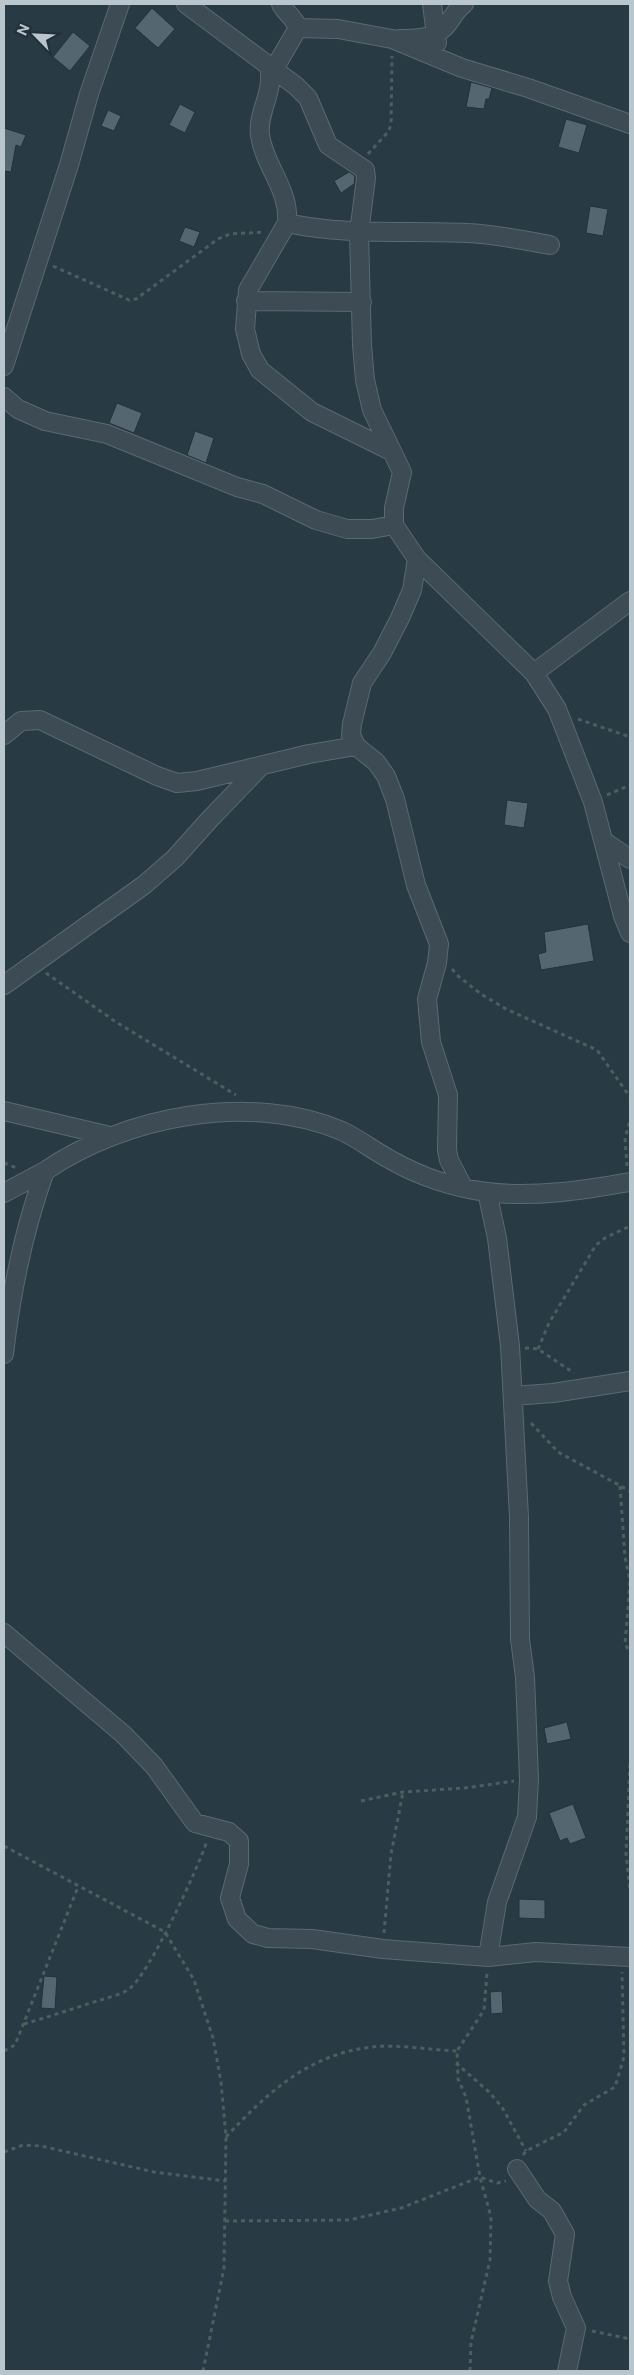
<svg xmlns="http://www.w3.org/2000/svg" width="634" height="2375" viewBox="0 0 634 2375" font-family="'Public Sans',sans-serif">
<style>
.building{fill:#546771;stroke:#23323b}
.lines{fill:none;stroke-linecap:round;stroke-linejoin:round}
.minor-casing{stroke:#5b6971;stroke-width:20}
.path{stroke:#49615e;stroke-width:3;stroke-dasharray:4 4;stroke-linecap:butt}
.minor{stroke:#3d4b54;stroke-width:18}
</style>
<rect width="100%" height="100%" fill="#283a44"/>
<path class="building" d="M152 8 175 29 158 48 135 28Z
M73 32 90 46 70 71 53 57Z
M471 82 492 88 489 99H486L484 109 466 107Z
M180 104 195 112 185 133 169 125Z
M108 110 121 116 114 131 101 126Z
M566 119 587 125 579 153 558 147Z
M4 128 26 135 21 147 16 145 11 172 4 171Z
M349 172 355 176 354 184 341 193 334 181Z
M590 206 608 209 603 236 586 233Z
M185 227 200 232 194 247 179 241Z
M117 403 142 413 134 433 109 423Z
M195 431 214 438 206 463 187 455Z
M507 800 528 803 524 828 504 825Z
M588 924 594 961 541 970 538 954 546 952 544 932Z
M567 1722 571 1739 547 1744 544 1728Z
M573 1804 586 1838 570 1844 567 1838 560 1841 549 1813Z
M519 1899 545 1900V1919L519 1918Z
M44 1976 57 1977 55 2009 41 2008Z
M502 1991 503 2013 491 2014 490 1992Z"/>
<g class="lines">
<defs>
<path id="minor" d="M186 4 296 86 308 98 328 145 365 170 366 178 359 233 362 345 365 380 372 410 402 472 394 508V525L417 559 534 673 557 709 593 802 623 916 630 933
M281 4C286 14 294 17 298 28
M432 4 437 43
M399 39C413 39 433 39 444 28 452 20 454 11 464 4
M269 66C275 93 257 111 260 135 264 166 290 189 287 223L248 290 245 329 251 354 260 370 312 412 391 451
M274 69 298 28 338 29 392 39 462 68 528 88 630 124
M287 223C347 236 406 230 467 233 495 234 522 240 550 245
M246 301 362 302
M4 366 69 165 89 94 120 4
M4 397 18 409 45 421 107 434 237 487 263 494 316 520 347 529H372L394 525
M417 559 412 590 400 618 382 653 362 683 352 724 351 735 356 746 376 762 386 776 395 799 416 885 439 944 437 963 427 999 428 1010 431 1042 448 1095 447 1150 449 1160 463 1187
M534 673 630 601
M4 735 21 721 40 720 157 776 177 783 197 781 309 754 356 746
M605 842 630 859
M4 985 144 885 175 858 209 820 260 767
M4 1111 110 1136
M487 1192 497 1238 510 1346 519 1517 520 1639 525 1677 529 1779 527 1817 497 1902 488 1957
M4 1193 45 1171
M4 1354C11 1293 24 1229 45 1171 125 1116 250 1092 342 1131 359 1139 374 1151 391 1160 419 1176 454 1188 487 1192 533 1198 585 1190 630 1182
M513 1396 553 1393 630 1381
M4 1633 123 1734 154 1766 195 1823 229 1832 239 1841V1864L230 1898 237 1919 253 1934 268 1938 312 1939 383 1949 488 1957 536 1952 630 1957
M517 2169 537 2199 552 2211 565 2234 558 2281 562 2297 576 2328 567 2371"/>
</defs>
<use href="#minor" class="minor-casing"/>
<path class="path" d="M368 154 388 132 391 125 392 56
M53 266 129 300 136 299 218 239 230 234 264 232
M578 719 630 737
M607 795 630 785
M452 969 458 976 481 994 506 1009 597 1050 630 1097
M46 973 116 1022 236 1095
M4 1163 17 1168
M627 1166 625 1138 630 1121
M525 1348 538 1349 574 1373
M538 1349 549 1323 596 1245 605 1238 630 1226
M531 1423 558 1452 630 1491
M620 1486 625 1557 630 1581
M630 1582 625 1644 630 1652
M630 1764 626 1854 630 1890
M361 1801 403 1792 465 1788 514 1781
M4 1846 165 1932 194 1980 213 2038 221 2082 226 2137 224 2268 203 2371
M384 1933 391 1854 403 1792
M24 2024C48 2017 72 2009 97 2001 107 1998 120 1995 129 1989 149 1975 198 1868 207 1841
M4 2051 15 2045 78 1887
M456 2063 489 2092 502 2107 526 2151
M226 2137C268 2092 309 2054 372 2047 397 2044 431 2050 457 2051
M4 2152 23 2145 41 2146 154 2172 226 2181
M523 2155 526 2151 564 2132 584 2105 615 2087 624 2057 622 1972
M225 2221 349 2220 401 2208 480 2177 497 2183 506 2181
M592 2331 630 2339
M470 2371 471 2342 490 2260 491 2217 480 2177 466 2097 458 2079 457 2051 484 2010 487 1973"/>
<use href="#minor" class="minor"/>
</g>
<rect width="634" height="2375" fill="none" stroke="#bac6cd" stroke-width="10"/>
<g transform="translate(35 35) rotate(294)" stroke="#213039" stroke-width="4" paint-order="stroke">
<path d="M0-4L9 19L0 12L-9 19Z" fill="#bac6cd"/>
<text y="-8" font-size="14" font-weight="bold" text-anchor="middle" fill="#bac6cd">N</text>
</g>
</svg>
